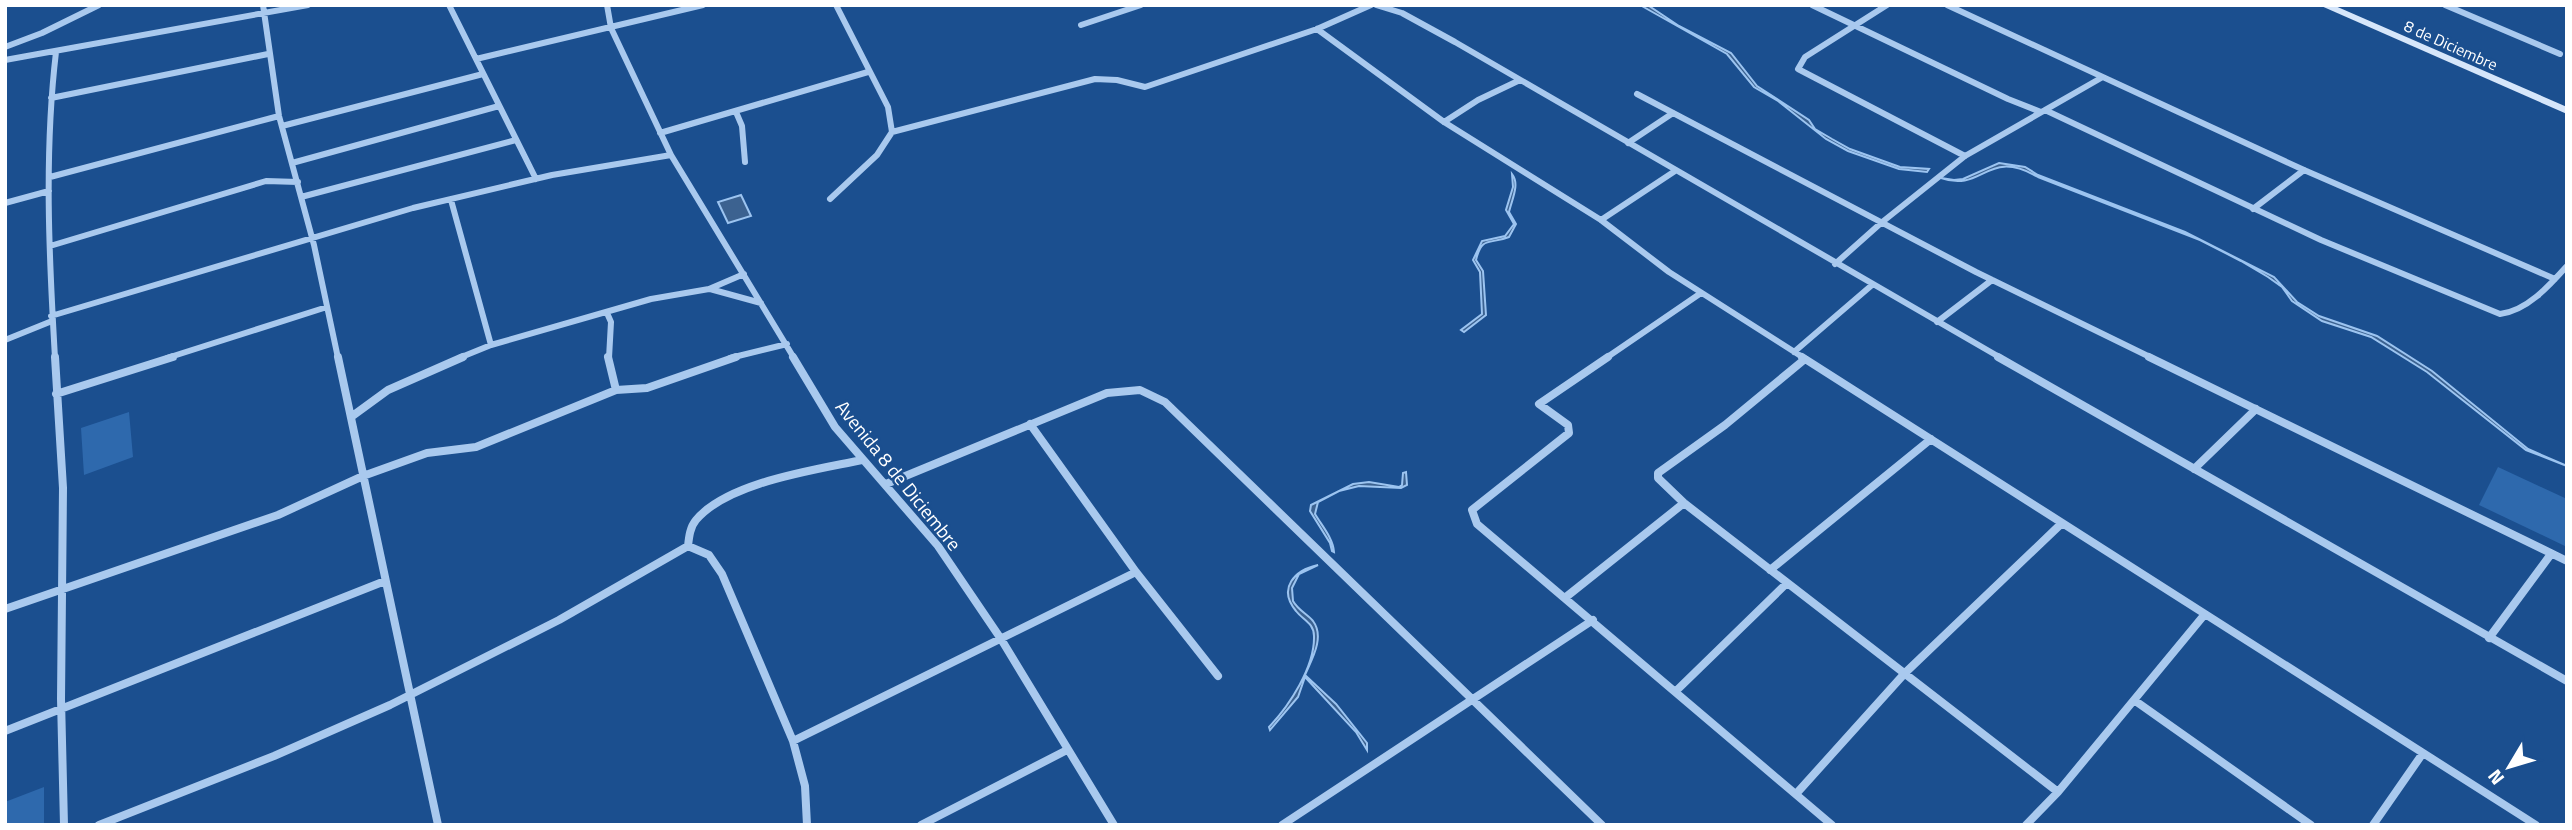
<svg xmlns="http://www.w3.org/2000/svg" width="2572" height="830" viewBox="0 0 2572 830" font-family="'Titillium Web',sans-serif">
<style>
.green{fill:#2e69ad}
.water{fill:#3c6290;stroke:#9cc4f0;stroke-width:2}
.lines{fill:none;stroke-linecap:round;stroke-linejoin:round}
.street-far1{stroke:#a9c9ee;stroke-width:6}
.street{stroke:#a9c9ee;stroke-width:8}
.secondary{fill:#d6e6fa;fill-rule:evenodd}
.labels{text-anchor:middle;dominant-baseline:central;stroke-width:5;stroke-linejoin:round;paint-order:stroke}
.far-street-label{font-size:16px;fill:#fff;stroke:#1b4f8f}
.street-label{font-size:19px;fill:#fff;stroke:#1b4f8f}
</style>
<rect width="100%" height="100%" fill="#1b4f8f"/>
<path class="green" d="M129 412 133 457 84 475 81 428Z
M2498 467 2567 499V547L2479 505Z
M44 787V824L5 825V802Z"/>
<path class="water" d="M1640 5 1649 6 1679 26 1731 53 1757 86 1809 120 1815 129 1832 139 1850 149 1900 167 1929 169 1927 172 1899 169 1848 151 1826 139 1778 101 1754 87 1727 54Z
M1999 163 2025 167 2038 175 2185 232 2274 277 2297 302 2319 316 2377 336 2432 371 2528 449 2567 466 2526 450 2427 372 2371 337 2322 321 2292 301 2282 287 2268 277 2241 261 2200 240 2038 177C1986 147 1984 193 1941 178L1954 180 1963 179Z
M1512 174C1520 184 1512 199 1509 212L1516 224 1509 237C1490 245 1482 235 1476 260L1483 271 1486 315 1464 332 1461 330 1482 314 1480 272 1473 260 1482 241 1505 236 1514 224 1506 210 1513 187Z
M741 195 751 216 728 223 718 202Z
M1406 472 1407 485 1401 488 1359 486 1339 491 1318 502 1315 514C1322 526 1333 538 1334 552L1332 551 1330 543 1310 511 1311 505 1353 484 1369 482 1399 487 1402 485 1403 473Z
M1318 565 1299 574 1292 588 1293 601C1298 610 1307 614 1313 621 1325 637 1312 659 1305 675L1336 704 1367 743V750L1356 732 1305 677 1298 697 1270 730 1269 727C1289 706 1315 667 1314 636 1314 623 1303 620 1296 611 1277 588 1295 570 1318 565Z"/>
<g class="lines">
<path class="street-far1" d="M263 5 279 116 314 245 338 358
M449 5 536 179
M607 5 611 28 671 155 794 358
M1376 5 1402 13 1455 42 2001 358
M1812 5 2008 99 2041 112
M1887 5 1805 57 1798 69 1965 156
M1947 5 2304 170 2555 279
M2445 5 2560 54
M1081 25 1141 5
M1317 29 1444 122 1601 220 1669 272 1804 358
M5 47 42 33 99 5
M476 59 703 5
M5 60 308 5
M1637 94 1976 272 2152 358
M51 98 268 54
M2045 110 2321 240 2500 314C2527 311 2550 285 2567 266
M736 112 742 126 745 162
M1444 122 1478 100 1520 80
M282 126 483 74
M892 132 1095 79 1117 80 1145 87 1317 29 1371 5
M660 133 868 72
M1628 143 1673 113
M292 163 499 106
M50 177 279 116
M301 197 516 140
M830 199 877 155 892 132 888 107 836 5
M451 200 491 345
M5 203 49 191
M2253 209 2304 170
M1601 220 1675 171
M50 246 266 181 298 182
M1835 264 1881 223 1965 156 2101 78
M710 289 761 303
M607 313 611 322 609 358
M51 316 413 208 552 175 671 155
M1937 322 1992 280
M5 340 52 321
M1794 352 1872 285
M55 358C49 256 44 154 56 52
M167 358 327 307
M459 358 491 345 651 299 709 289 744 274
M730 358 787 344
M1606 358 1701 293"/>
<path class="street" d="M55 357 63 488 61 699 64 825
M338 357 438 825
M608 357 616 390
M793 357 835 427 938 546 1001 639 1114 825
M1608 357 1539 404 1568 425 1569 433 1472 510 1477 524 1832 825
M1802 357 2536 825
M1998 357 2567 681
M2149 357 2567 561
M1805 359 1725 425 1658 473V478L1684 503 2058 792
M56 394 173 357
M351 417 388 390 463 357
M1030 424 1136 572 1218 676
M2194 469 2256 409
M886 484 1107 393 1140 390 1165 402 1602 825
M688 546 709 555 722 574 793 741 805 786 807 825
M1770 570 1931 439
M1566 597 1684 503
M5 609 278 515 363 476 427 453 476 447 616 390 647 388 736 357
M2489 638 2551 554
M1676 691 1787 583
M2134 700 2311 825
M5 731 385 581
M793 741 1136 572
M1796 794 1905 673 2062 523
M99 825 274 756 390 705 559 620 688 546C689 537 690 527 696 520 728 482 815 470 862 460
M921 825 1067 750
M1282 825 1593 620
M2026 825 2058 792 2205 614
M2373 825 2423 753"/>
<path class="secondary" d="M2319 5H2333L2567 107V114Z"/>
</g>
<g class="labels">
<g class="far-street-label">
<text transform="translate(2451 45) rotate(24)">8 de Diciembre</text>
</g>
<g class="street-label">
<text transform="translate(899 475) rotate(51)">Avenida 8 de Diciembre</text>
</g>
</g>
<rect width="2572" height="830" fill="none" stroke="#ffffff" stroke-width="14"/>
<g transform="translate(2509 767) rotate(232)" stroke="#1b4f8f" stroke-width="5" paint-order="stroke">
<path d="M0-5L12 26L0 18L-12 26Z" fill="#ffffff"/>
<text y="-10" font-size="19" font-weight="bold" text-anchor="middle" fill="#ffffff">N</text>
</g>
</svg>
